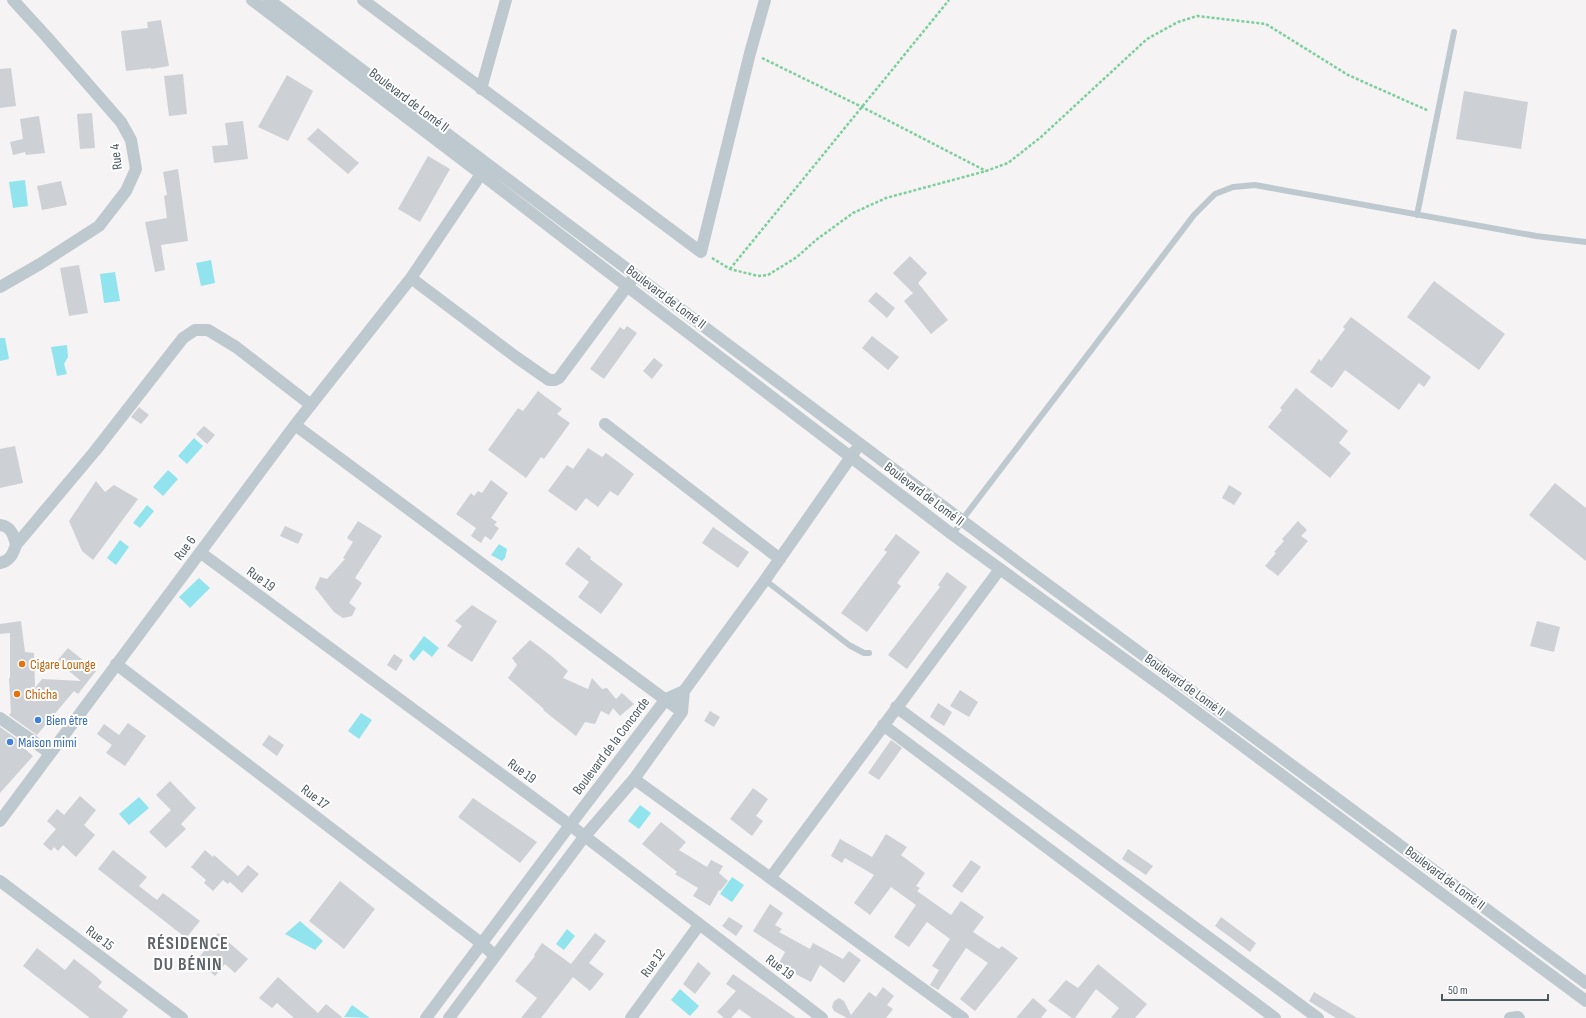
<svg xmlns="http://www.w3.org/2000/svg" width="1586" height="1018" viewBox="0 0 1586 1018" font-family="'Sofia Sans Condensed',sans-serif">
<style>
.water{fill:#91e4ed}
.building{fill:#cdd0d5}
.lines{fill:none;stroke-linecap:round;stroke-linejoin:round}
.path{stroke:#7bcf9c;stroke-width:2.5;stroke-dasharray:3 2;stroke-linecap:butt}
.lane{stroke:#bec9cf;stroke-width:6}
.street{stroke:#bec9cf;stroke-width:12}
.food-dot{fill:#e8710a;stroke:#fff;stroke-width:1.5}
.shop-dot{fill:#3f7fe0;stroke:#fff;stroke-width:1.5}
.labels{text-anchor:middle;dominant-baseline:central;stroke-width:4;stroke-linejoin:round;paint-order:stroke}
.street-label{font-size:14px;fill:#4a5860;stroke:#fff}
.food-label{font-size:14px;fill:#c56008;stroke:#fff;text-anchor:start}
.shop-label{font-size:14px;fill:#366cbe;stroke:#fff;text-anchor:start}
.district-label{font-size:18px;font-weight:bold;letter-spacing:1px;fill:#5f6468;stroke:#fff}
</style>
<rect width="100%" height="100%" fill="#f5f3f3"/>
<path class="water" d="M25 180 28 206 13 208 9 182Z
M211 260 215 283 201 286 196 263Z
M115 272 120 301 104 303 100 274Z
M0 338H5L9 359 0 361Z
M67 345 68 357 64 364 67 374 57 376 51 347Z
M194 438 203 446 187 464 178 456Z
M168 470 178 479 163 496 153 487Z
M147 505 154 511 140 528 133 523Z
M120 540 129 547 116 565 107 558Z
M499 544 507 549 505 558 502 561 491 555Z
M199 578 210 588 190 608 179 597Z
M424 636 439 648 432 657 423 650 414 661 409 656Z
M361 713 372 720 359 739 348 731Z
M139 797 149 808 129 825 119 814Z
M640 805 651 813 639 829 628 821Z
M732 877 744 885 732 902 720 894Z
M300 921 323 941 315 950 285 934Z
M567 929 575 936 564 950 556 944Z
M680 989 699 1006 690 1016 671 1000Z
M352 1005 370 1018 344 1017Z"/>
<path class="building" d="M161 20 169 66 151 69V68L126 71 121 31 148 28 147 22Z
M11 68 16 106 0 108V69Z
M183 74 187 114 169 116 164 76Z
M287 75 313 91 288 141 258 127Z
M1464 91 1528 102 1521 149 1456 139Z
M92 113 95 148 80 149 77 114Z
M39 116 45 153 26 155 25 152 13 155 10 142 23 139 20 119Z
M243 121 248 159 214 163 212 146 228 145 225 123Z
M318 128 359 163 348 174 307 139Z
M428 156 450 169 420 222 398 209Z
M178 169 188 241 161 245 165 270 155 272 145 222 167 218 164 196 167 195 163 172Z
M61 181 67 205 42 210 37 186Z
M910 256 927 273 918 283 948 320 931 334 904 301 913 293 893 273Z
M79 265 88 313 69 316 60 268Z
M1434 281 1505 334 1479 370 1407 317Z
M876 292 895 308 887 318 868 301Z
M1351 317 1431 377 1424 387 1419 383 1399 410 1345 370 1332 388 1310 372 1319 359 1321 361 1345 329 1343 327Z
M627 326 637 333 604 379 590 369 620 327 624 330Z
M872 336 899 357 888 370 862 348Z
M654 358 663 365 652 379 643 371Z
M1296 388 1348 431 1339 443 1351 453 1330 478 1268 427 1282 410 1280 408Z
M538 391 562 409 557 414 570 423 544 459 541 457 526 478 488 450 518 408 523 411Z
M139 407 149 415 141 424 131 417Z
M204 426 215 435 207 444 196 434Z
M15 446 23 483 0 488V449Z
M588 448 602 457 606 453 634 474 618 496 610 491 598 507 586 498 576 511 548 491 567 465 573 469Z
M491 480 508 493 491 518 497 522 494 525 499 528 491 540 485 536 481 543 471 536 476 528 456 514 471 493 474 496 478 491 482 493Z
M96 481 105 492 114 485 138 499 93 560 82 551 69 521Z
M1555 483 1586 508V561L1529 515Z
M1229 485 1242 493 1234 505 1222 498Z
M358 521 382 536 355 578 362 583 349 603 356 608 352 616 343 618 334 612 315 588 320 577 327 579 345 559 343 558 353 542 347 538Z
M1298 521 1307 530 1301 536 1308 541 1278 576 1265 566 1276 553 1274 552 1284 541 1282 539Z
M285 526 303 534 298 544 280 536Z
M713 527 749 552 738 568 702 543Z
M896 534 920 552 897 583 901 586 867 632 841 613 887 552 884 550Z
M578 547 591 557 590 559 623 584 601 614 578 597 589 582 565 564Z
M947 572 967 587 907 669 888 655 940 587 938 585Z
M472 605 497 621 472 662 447 646 462 626 455 621Z
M21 621 25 652 34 653 35 688 42 679 81 681 57 661 68 648 96 671 78 694 74 691 37 735 9 715 11 713 9 678H10V633L0 634V624Z
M1537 621 1560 627 1554 652 1530 646Z
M530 640 550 655 568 671 563 678 588 689 592 678 602 689 607 688 616 699 622 693 634 704 620 716 613 708 609 715 601 711 595 724 585 722 576 736 543 710 544 709 508 678 517 665 512 658Z
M394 654 403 660 396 671 387 665Z
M960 690 978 702 969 717 950 706Z
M938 703 952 712 944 726 930 717Z
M710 711 720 717 714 727 704 721Z
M128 723 146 736 125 766 106 753 112 745 97 734 104 724 119 735Z
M0 727 28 747 25 749 33 756 0 793Z
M269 735 284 745 277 756 262 745Z
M891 740 902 748 879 780 868 773Z
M170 781 196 808 181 824 186 829 166 848 149 832 171 810 156 795Z
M753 788 768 799 756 816 763 821 752 836 730 819Z
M80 796 96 810 84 825 95 835 76 857 63 845 58 851 54 847 51 851 43 844 56 829 47 821 57 809 64 815Z
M473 798 537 842 520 863 458 817Z
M661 822 686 842 679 850 707 867 711 860 723 866 719 873 728 881 720 891 719 890 710 906 693 896 698 888 675 874 677 872 642 844Z
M886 834 907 847 901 855 925 873 916 886 920 888 917 891 951 915 961 901 984 917 973 932 999 949 1002 946 1018 958 975 1011 960 999 988 963 966 948 938 990 930 985 939 970 932 966 950 939 927 922 909 947 894 937 916 905 891 887 870 915 854 903 874 875 845 858 842 863 831 856 840 839 872 857Z
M1128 849 1153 866 1146 875 1122 859Z
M113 850 147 877 139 886 157 900 163 893 200 921 186 938 98 869Z
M205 850 213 857 214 855 238 876 248 865 259 874 242 893 230 882 228 884 223 880 213 891 204 883 206 880 191 867Z
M971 860 981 867 962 893 952 886Z
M340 881 375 909 344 949 309 921Z
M770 904 783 913 775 925 782 929 779 932 810 949 813 943 843 959 849 951 861 960 844 983 820 965 811 982 778 965 785 952 753 931Z
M729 917 743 926 736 936 722 926Z
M1221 917 1256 943 1250 952 1215 926Z
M218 933 248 959 235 973 225 964 215 976 197 960Z
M595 933 606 941 589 963 604 974 590 991 573 977 541 1018H521L537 998 515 981 535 956 534 955 542 943 571 964Z
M37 948 65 970 74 959 97 977 102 982 98 987 128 1010 122 1018H90L23 966Z
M698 962 711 973 695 994 683 984Z
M1098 964 1147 1004 1135 1018H1111L1119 1008 1096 989 1075 1018H1072L1048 1001 1066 980 1078 988Z
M733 974 796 1018H752L739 1009 731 1018H724L717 1012 736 991 726 984Z
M278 977 318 1013 326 1004 343 1018H294L277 1003 272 1008 259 998Z
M883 987 894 996 887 1005 893 1009 886 1018H847L834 1011 832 1007 834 1001 839 998 844 1001 851 1015 869 992 876 997Z
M1314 992 1357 1018H1336L1309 1001Z
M1033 998 1047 1010 1041 1018H1016Z"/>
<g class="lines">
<path class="path" d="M762 58 862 107 986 171
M712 258 730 269 758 276 768 275 797 257 816 240 853 213 886 198 986 171 1008 163 1041 137 1147 39 1178 22 1197 16 1266 24 1348 75 1429 111
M730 269 949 0"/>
<path class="lane" d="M1417 215 1454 32
M953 535 962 520 1194 215 1215 194 1233 187 1255 185 1536 236 1586 242
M765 580 849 645 864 653H869"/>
<path class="street" d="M252 0 481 174 628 287 953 535 1170 692 1586 1001
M269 0 1020 564 1586 983
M363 0 701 252 750 53 765 0
M481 89 506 0
M411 278 516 357 549 380H555L559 378 631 281
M0 287 40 264 99 226 126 191 136 169 131 140 121 122 46 36 13 0
M605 424 780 559
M295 425 682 712
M0 525C11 526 14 536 16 545
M201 553 570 825 822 1018
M0 563C10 561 13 554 16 545L95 451 183 338 195 330H208L236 347 311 405
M116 664 481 943 495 956
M896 707 1318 1018
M0 718 50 753
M883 725 1275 1018
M634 779 963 1018
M0 821 295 425 411 278 481 174
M771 877 1000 569
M0 881 182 1018
M426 1018 570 825 666 699 684 691 765 580 855 451
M449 1018 584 837 634 779 682 712 684 691
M631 1018 699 925
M1510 1018 1518 1017 1519 1018"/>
</g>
<g class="food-dot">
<circle cx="22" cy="664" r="4"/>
<circle cx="17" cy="694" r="4"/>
</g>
<g class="shop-dot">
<circle cx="38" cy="720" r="4"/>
<circle cx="10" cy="742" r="4"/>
</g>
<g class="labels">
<g class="street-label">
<text transform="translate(409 100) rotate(37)">Boulevard de Lomé II</text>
<text transform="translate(116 157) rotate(-97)">Rue 4</text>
<text transform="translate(666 297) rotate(37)">Boulevard de Lomé II</text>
<text transform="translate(924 494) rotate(37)">Boulevard de Lomé II</text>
<text transform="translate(185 548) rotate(-53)">Rue 6</text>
<text transform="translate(261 579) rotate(36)">Rue 19</text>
<text transform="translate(1185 685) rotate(36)">Boulevard de Lomé II</text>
<text transform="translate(611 746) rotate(-53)">Boulevard de la Concorde</text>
<text transform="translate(522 771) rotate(36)">Rue 19</text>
<text transform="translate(315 797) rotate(37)">Rue 17</text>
<text transform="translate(1445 878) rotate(37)">Boulevard de Lomé II</text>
<text transform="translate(100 938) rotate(37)">Rue 15</text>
<text transform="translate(653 963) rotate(-54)">Rue 12</text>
<text transform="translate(780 967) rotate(37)">Rue 19</text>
</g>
<g class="food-label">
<text x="30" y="664">Cigare Lounge</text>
<text x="25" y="694">Chicha</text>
</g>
<g class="shop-label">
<text x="46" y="720">Bien être</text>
<text x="18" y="742">Maison mimi</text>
</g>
<g class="district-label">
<text x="188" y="943">RÉSIDENCE<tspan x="188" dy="21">DU BÉNIN</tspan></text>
</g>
</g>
<path d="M1442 994v6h106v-6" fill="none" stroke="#4a5860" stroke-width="2"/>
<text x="1448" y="994" font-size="12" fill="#4a5860" stroke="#ffffff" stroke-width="3" paint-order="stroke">50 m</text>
</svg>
